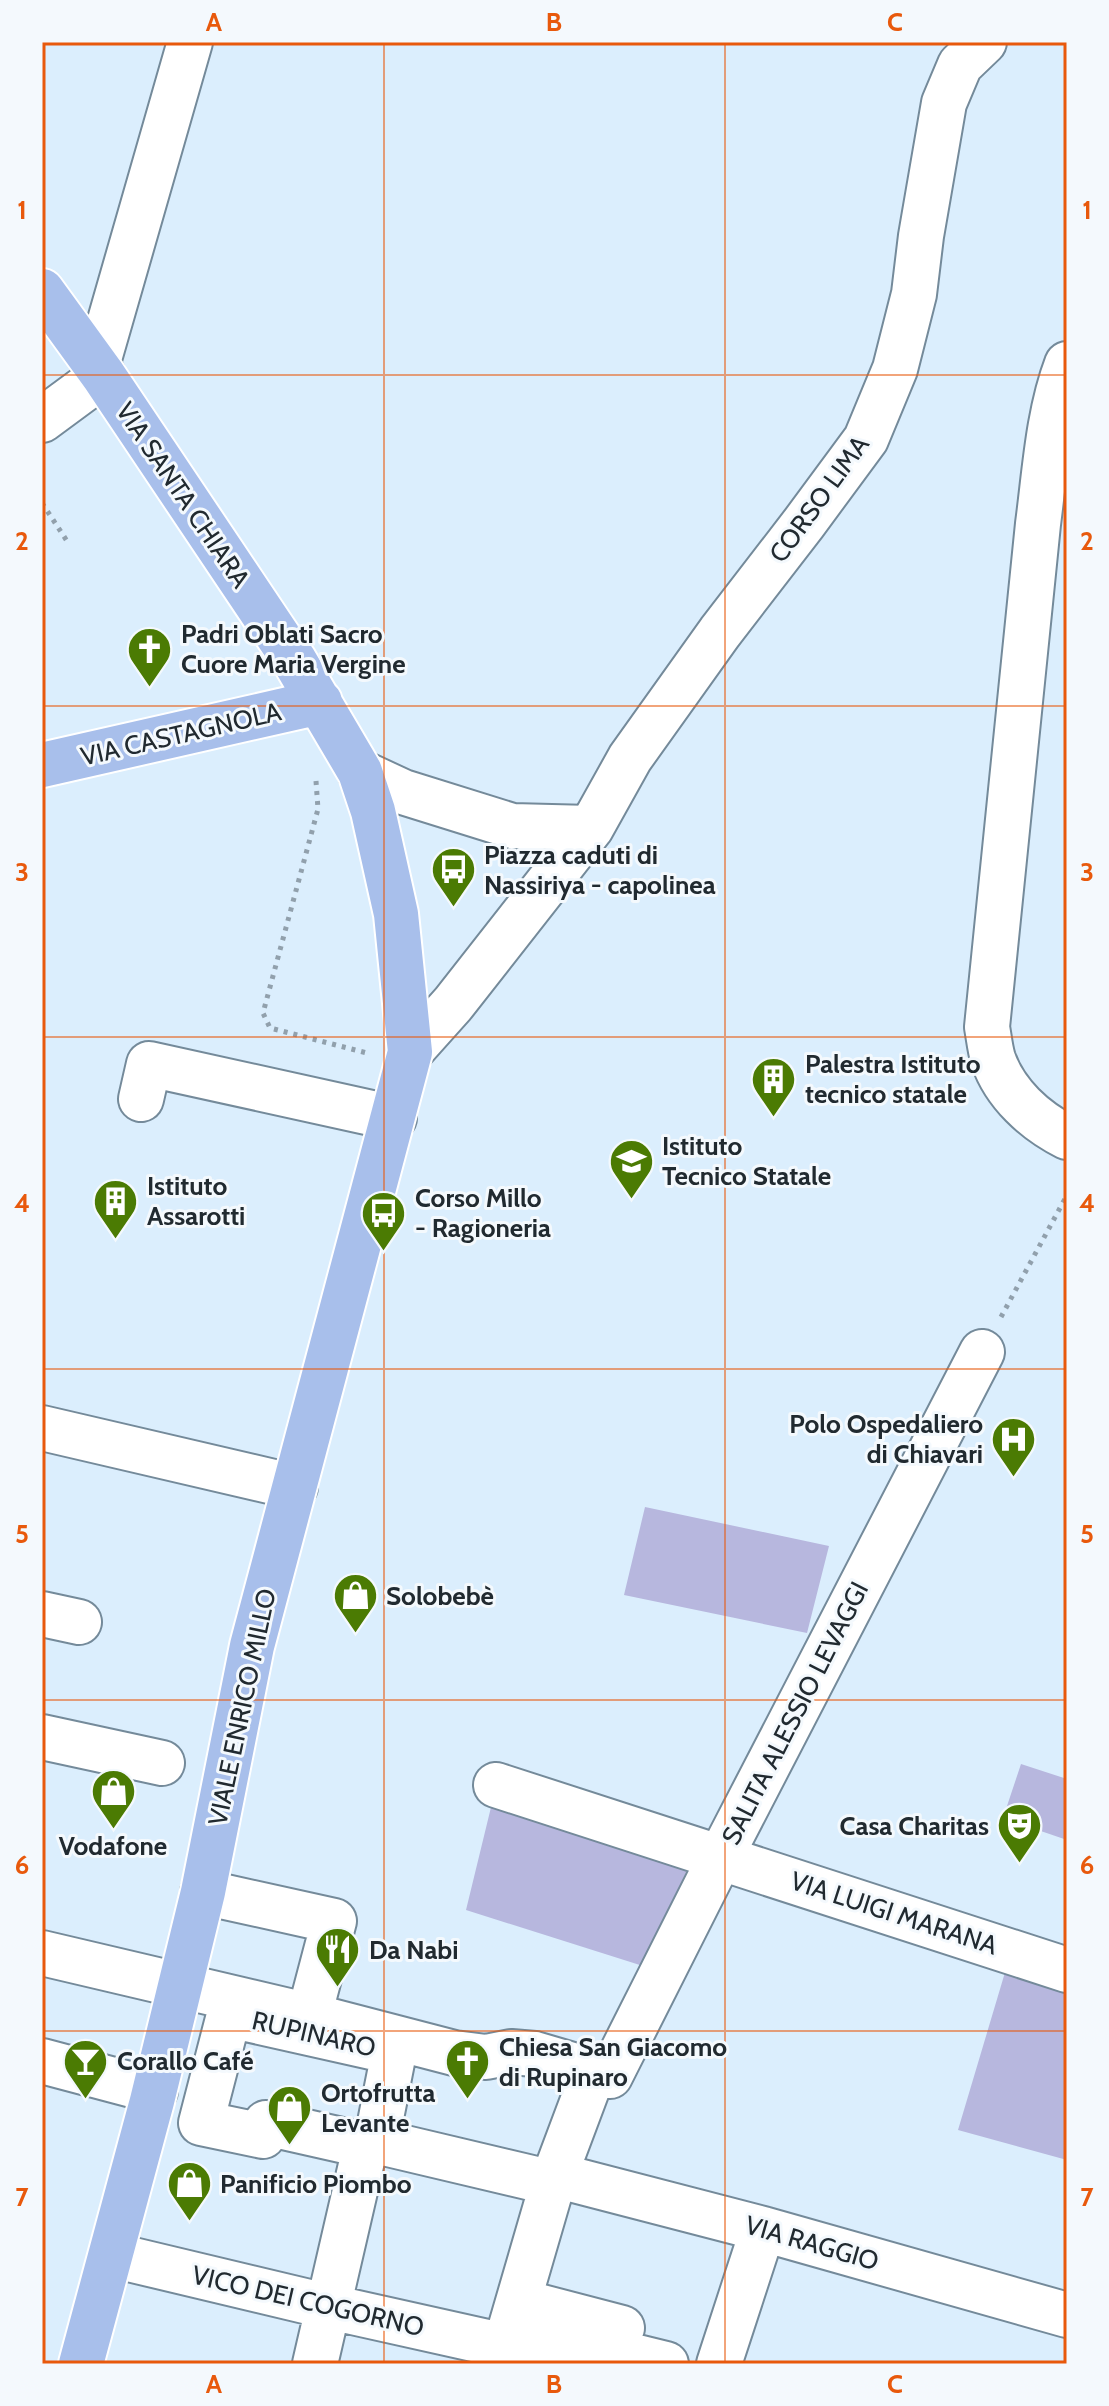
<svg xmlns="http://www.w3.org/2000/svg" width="1109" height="2406" viewBox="0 0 1109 2406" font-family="Cabin,sans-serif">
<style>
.green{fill:#b7b7de}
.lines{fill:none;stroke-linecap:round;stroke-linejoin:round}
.minor-casing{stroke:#748a9a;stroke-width:48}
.major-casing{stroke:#fff;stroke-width:48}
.path{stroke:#91a0ac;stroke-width:5;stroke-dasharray:4 6;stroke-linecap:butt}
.minor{stroke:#fff;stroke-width:44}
.major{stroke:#a8bfeb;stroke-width:44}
.grid{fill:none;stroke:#e8590c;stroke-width:2;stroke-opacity:0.55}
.labels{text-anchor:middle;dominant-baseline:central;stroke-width:6;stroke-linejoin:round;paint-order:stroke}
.street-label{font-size:26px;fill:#212a30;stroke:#f4f9fd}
.poi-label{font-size:26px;font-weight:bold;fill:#212a30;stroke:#f4f9fd;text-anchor:start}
.neatline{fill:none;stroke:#e8590c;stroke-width:3}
.grid-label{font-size:26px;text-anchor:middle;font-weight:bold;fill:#e8590c}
</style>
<rect width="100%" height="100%" fill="#dbeefd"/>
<path class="green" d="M645 1507 829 1546 807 1633 624 1595Z
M1021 1764 1067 1779V1840L1003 1818Z
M493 1799 692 1860 643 1966 466 1910Z
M1006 1969 1067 1989V2160L958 2130Z"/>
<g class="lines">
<defs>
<path id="minor" d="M1067 364C1048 414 1045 471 1038 524L987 1027C989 1038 990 1049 993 1059 1005 1094 1035 1121 1067 1137
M97 366 190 42
M42 420 103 375
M360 772 403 792 512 826 591 828
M410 1052 453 1004 591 828 630 758 720 632 804 523 866 439 895 369 914 294 921 236 944 103 960 65 984 42
M141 1099 149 1064 394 1118
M42 1428 295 1487
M42 1614 79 1622
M42 1737 162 1763
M496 1785 1067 1970
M203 1892 334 1921 309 2016
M42 1953 331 2021 454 2053 486 2057 511 2052 535 2054 610 2076 721 1856 982 1352
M229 2015 394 2052 378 2133 359 2144 266 2123 263 2136 201 2123Z
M42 2061 155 2091
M555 2175 763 2229 1067 2315
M112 2255 330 2307 505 2346
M530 2304 622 2328 602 2363 518 2343Z
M609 2350 666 2364
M315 2364 367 2139 553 2183
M500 2364 555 2175 594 2071
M719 2364 763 2229"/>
<path id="major" d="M42 291 103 375 294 660 360 772 373 811 396 914 410 1052 252 1646 203 1892 152 2101 81 2364
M42 765 320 702"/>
</defs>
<use href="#minor" class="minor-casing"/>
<use href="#major" class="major-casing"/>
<path class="path" d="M42 503 67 541
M316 781 318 809 263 1013 270 1028 367 1053 366 1055
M1001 1317 1067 1195"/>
<use href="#minor" class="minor"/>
<use href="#major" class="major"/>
</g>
<path class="grid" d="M384 42V2364M725 42V2364M42 375H1067M42 706H1067M42 1037H1067M42 1369H1067M42 1700H1067M42 2031H1067"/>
<defs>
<symbol id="church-pin" viewBox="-11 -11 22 30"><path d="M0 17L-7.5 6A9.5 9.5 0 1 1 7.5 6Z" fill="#4b7b03" stroke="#f4f9fd"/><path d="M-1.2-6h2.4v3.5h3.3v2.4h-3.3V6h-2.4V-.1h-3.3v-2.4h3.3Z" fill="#fff"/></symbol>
<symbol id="bus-pin" viewBox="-11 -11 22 30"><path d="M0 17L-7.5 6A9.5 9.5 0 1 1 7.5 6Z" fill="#4b7b03" stroke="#f4f9fd"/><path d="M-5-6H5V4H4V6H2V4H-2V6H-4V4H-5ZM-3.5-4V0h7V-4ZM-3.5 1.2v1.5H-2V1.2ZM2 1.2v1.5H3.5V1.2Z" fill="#fff"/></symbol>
<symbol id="building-pin" viewBox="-11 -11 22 30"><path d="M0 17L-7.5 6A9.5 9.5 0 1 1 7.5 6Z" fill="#4b7b03" stroke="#f4f9fd"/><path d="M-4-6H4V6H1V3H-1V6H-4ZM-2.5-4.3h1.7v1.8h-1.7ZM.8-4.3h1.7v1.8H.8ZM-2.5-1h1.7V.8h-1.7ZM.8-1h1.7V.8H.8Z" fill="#fff"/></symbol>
<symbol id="school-pin" viewBox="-11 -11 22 30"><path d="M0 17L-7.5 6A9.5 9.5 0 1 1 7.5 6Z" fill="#4b7b03" stroke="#f4f9fd"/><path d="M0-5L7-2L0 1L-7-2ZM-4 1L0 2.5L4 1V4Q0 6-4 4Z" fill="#fff"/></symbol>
<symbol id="hospital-pin" viewBox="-11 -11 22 30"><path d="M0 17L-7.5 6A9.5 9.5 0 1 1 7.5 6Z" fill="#4b7b03" stroke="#f4f9fd"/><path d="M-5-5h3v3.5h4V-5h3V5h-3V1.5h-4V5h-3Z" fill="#fff"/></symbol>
<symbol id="shop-pin" viewBox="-11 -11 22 30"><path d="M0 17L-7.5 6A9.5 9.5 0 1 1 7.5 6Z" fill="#4b7b03" stroke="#f4f9fd"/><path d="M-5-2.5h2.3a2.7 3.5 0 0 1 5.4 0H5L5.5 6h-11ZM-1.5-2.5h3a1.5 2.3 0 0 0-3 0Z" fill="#fff"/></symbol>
<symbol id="theatre-pin" viewBox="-11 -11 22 30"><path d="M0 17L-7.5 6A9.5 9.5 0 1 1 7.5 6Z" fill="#4b7b03" stroke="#f4f9fd"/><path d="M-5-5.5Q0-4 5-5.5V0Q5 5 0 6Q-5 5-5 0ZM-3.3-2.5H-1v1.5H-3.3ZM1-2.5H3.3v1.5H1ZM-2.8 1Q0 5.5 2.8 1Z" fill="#fff"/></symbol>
<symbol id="restaurant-pin" viewBox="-11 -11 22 30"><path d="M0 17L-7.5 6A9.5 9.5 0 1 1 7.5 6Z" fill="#4b7b03" stroke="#f4f9fd"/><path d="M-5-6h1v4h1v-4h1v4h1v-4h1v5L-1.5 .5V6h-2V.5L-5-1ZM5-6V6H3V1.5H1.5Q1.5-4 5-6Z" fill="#fff"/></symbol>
<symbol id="bar-pin" viewBox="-11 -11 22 30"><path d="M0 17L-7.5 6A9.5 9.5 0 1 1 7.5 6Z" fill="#4b7b03" stroke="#f4f9fd"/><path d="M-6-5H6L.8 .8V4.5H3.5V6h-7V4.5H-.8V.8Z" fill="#fff"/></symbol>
</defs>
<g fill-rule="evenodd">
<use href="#church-pin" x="124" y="624" width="51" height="69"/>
<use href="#bus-pin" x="428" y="844" width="51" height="69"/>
<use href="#building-pin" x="748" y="1054" width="51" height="69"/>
<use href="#school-pin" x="606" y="1136" width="51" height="69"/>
<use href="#building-pin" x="90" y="1176" width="51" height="69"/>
<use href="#bus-pin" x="358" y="1188" width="51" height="69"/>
<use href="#hospital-pin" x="988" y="1414" width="51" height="69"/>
<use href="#shop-pin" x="330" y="1570" width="51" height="69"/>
<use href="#shop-pin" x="88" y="1766" width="51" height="69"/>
<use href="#theatre-pin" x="994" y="1800" width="51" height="69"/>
<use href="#restaurant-pin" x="312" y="1924" width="51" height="69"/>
<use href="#bar-pin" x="60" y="2036" width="51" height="69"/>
<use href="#church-pin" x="442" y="2036" width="51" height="69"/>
<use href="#shop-pin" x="264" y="2082" width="51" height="69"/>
<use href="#shop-pin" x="164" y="2158" width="51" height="69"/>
</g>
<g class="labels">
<g class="street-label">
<text transform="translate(183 495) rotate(56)">VIA SANTA CHIARA</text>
<text transform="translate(819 499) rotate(-54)">CORSO LIMA</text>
<text transform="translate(181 734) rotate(-13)">VIA CASTAGNOLA</text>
<text transform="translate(242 1707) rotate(-78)">VIALE ENRICO MILLO</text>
<text transform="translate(795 1713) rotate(-63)">SALITA ALESSIO LEVAGGI</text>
<text transform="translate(894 1913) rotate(18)">VIA LUIGI MARANA</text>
<text transform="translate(314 2034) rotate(13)">RUPINARO</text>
<text transform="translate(812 2243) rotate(16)">VIA RAGGIO</text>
<text transform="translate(308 2301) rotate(13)">VICO DEI COGORNO</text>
</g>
<g class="poi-label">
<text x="181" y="634">Padri Oblati Sacro<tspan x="181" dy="30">Cuore Maria Vergine</tspan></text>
<text x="484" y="855">Piazza caduti di<tspan x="484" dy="30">Nassiriya - capolinea</tspan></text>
<text x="805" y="1064">Palestra Istituto<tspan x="805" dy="30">tecnico statale</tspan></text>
<text x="662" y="1146">Istituto<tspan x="662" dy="30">Tecnico Statale</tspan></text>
<text x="147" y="1186">Istituto<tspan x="147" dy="30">Assarotti</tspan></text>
<text x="415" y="1198">Corso Millo<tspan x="415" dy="30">- Ragioneria</tspan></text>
<text x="983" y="1424" text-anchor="end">Polo Ospedaliero<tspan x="983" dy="30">di Chiavari</tspan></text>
<text x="386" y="1596">Solobebè</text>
<text x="989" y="1826" text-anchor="end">Casa Charitas</text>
<text x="113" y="1846" text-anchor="middle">Vodafone</text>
<text x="369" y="1950">Da Nabi</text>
<text x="499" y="2047">Chiesa San Giacomo<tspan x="499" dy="30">di Rupinaro</tspan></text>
<text x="117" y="2061">Corallo Café</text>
<text x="321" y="2093">Ortofrutta<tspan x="321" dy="30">Levante</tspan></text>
<text x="220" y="2184">Panificio Piombo</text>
</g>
</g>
<rect width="1109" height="2406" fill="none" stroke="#f4f9fd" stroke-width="88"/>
<rect x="44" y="44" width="1021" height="2318" class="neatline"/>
<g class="grid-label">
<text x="214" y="31">A</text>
<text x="554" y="31">B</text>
<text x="895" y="31">C</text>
<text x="22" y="219">1</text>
<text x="1087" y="219">1</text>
<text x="22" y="550">2</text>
<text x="1087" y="550">2</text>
<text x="22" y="881">3</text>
<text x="1087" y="881">3</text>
<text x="22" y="1212">4</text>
<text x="1087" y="1212">4</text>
<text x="22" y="1543">5</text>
<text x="1087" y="1543">5</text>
<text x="22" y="1874">6</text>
<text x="1087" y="1874">6</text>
<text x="22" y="2206">7</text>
<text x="1087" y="2206">7</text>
<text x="214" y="2393">A</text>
<text x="554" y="2393">B</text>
<text x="895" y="2393">C</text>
</g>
</svg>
